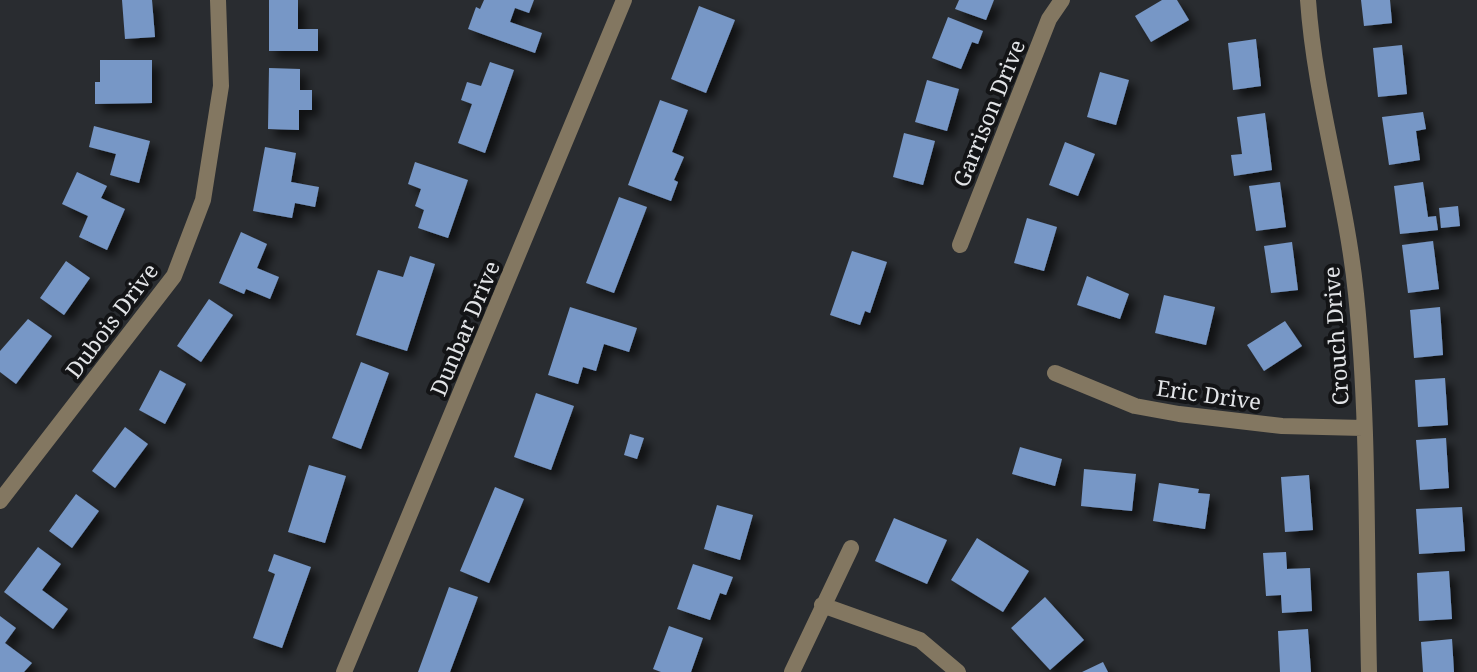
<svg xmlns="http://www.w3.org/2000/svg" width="1477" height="672" viewBox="0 0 1477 672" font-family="'Noto Serif',serif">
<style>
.building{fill:#7797c6;filter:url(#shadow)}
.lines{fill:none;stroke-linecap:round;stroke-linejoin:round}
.street{stroke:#837761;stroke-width:16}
.labels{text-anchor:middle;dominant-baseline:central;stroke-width:8;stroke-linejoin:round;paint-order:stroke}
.street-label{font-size:22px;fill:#e2e4e7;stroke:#131416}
</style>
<defs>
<filter id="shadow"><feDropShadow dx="7" dy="7" stdDeviation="4" flood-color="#0009"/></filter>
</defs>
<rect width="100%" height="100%" fill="#292c30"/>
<path class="building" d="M122 0H152L155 37 125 39Z
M269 0H298V29H318V51H269Z
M484 0H534L529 13 515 8 510 22 542 33 535 53 468 29 476 7 480 9Z
M959 0H994L986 20 955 9Z
M1162 0H1177L1189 20 1151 42 1135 16Z
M1361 0H1390L1392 23 1364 26Z
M699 6 735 20 706 93 671 79Z
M948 17 983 31 978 44 972 42 961 69 932 58Z
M1256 39 1261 86 1233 90 1228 43Z
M1402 45 1407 94 1378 97 1373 48Z
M100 60H152V103L95 104V82H100Z
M490 62 514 70 485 153 458 143 472 104 461 100 467 82 481 86Z
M269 68 300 69V90H312V110H299V130L268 129Z
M1100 72 1129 80 1116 125 1087 117Z
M927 80 959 89 947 131 915 122Z
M660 100 688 110 672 152 684 157 674 180 678 182 671 201 628 185Z
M1423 112 1426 129 1416 131 1420 160 1389 165 1382 117Z
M1265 113 1272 170 1234 176 1231 155 1242 154 1237 117Z
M94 126 150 141 139 183 110 175 116 154 89 147Z
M904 133 935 141 923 185 893 177Z
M1065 142 1095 154 1078 196 1049 185Z
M265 147 296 153 291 182 319 187 315 207 295 203 292 218 253 211Z
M415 162 468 180 448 238 418 228 424 210 415 206 421 189 408 184Z
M77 172 107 186 101 198 125 209 107 250 79 237 88 216 62 204Z
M1280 182 1286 227 1256 231 1249 186Z
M1423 182 1428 217 1436 216 1438 230 1400 234 1394 186Z
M619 197 647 207 614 293 586 283Z
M1458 206 1460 226 1441 228 1439 208Z
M1027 218 1057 227 1044 271 1014 263Z
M241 232 267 244 257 268 279 277 270 299 246 289 244 294 219 283Z
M1433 241 1439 289 1408 293 1402 245Z
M1292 242 1298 290 1271 293 1264 246Z
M852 251 887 262 870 313 865 311 860 325 830 315Z
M410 256 435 264 407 351 356 335 378 270 403 277Z
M66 261 90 278 64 315 40 298Z
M1087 276 1129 294 1120 319 1077 305Z
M1164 295 1215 307 1206 345 1155 333Z
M209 299 233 315 201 362 177 346Z
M570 307 637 328 629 352 604 344 596 371 583 367 578 384 548 375Z
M1440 307 1443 355 1414 358 1410 310Z
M28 319 52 336 16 384 0 372V351Z
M1285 321 1302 346 1264 371 1247 345Z
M361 362 389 373 361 449 332 438Z
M160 370 186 384 165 424 139 410Z
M1445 378 1448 425 1418 427 1415 380Z
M536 393 574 406 551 470 514 457Z
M125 427 148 444 115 488 92 471Z
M630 434 644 438 637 459 624 455Z
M1446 438 1449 488 1420 490 1416 440Z
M1020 447 1062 459 1055 486 1012 474Z
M309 465 346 476 325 543 288 532Z
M1084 469 1136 474 1132 511 1081 506Z
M1309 475 1313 530 1285 532 1281 477Z
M1159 483 1199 489 1198 493 1210 494 1205 529 1153 521Z
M495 487 524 499 489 583 460 571Z
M76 494 99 511 72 548 49 531Z
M717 505 753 515 740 560 704 549Z
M1462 507 1465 551 1419 554 1416 509Z
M894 518 947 540 927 584 875 561Z
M977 538 1029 571 1003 612 951 580Z
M38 547 61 564 42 590 68 609 53 629 4 592Z
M1286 552 1287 569 1310 568 1312 611 1282 613 1281 595 1266 596 1263 553Z
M274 554 311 567 282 648 253 638 275 574 268 571Z
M693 564 733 577 726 595 720 593 710 620 677 609Z
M1449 571 1452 619 1419 621 1417 573Z
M449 587 478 597 450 672H418Z
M1045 597 1084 640 1050 670 1011 628Z
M0 616 16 628 5 643 32 663 24 672H0Z
M669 626 703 638 691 672H661L653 669Z
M1308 629 1311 672H1280L1278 631Z
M1452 639 1454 672H1423L1421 642Z
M1103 662 1108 672H1082Z"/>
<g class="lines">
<path class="street" d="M1308 0C1315 100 1346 195 1356 294 1369 419 1366 547 1369 672
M960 245 1049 19 1062 0
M1055 373 1135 406 1179 414 1282 426 1363 428
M0 501 174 276 203 200 221 86 218 0
M822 605 920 640 958 672
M344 672 624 0
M792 672 851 548"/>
</g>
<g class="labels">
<g class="street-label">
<text transform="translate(988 113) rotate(-68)">Garrison Drive</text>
<text transform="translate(111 320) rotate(-53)">Dubois Drive</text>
<text transform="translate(464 328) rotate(-67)">Dunbar Drive</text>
<text transform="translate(1335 336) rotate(-94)">Crouch Drive</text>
<text transform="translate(1209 394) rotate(8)">Eric Drive</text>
</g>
</g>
</svg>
